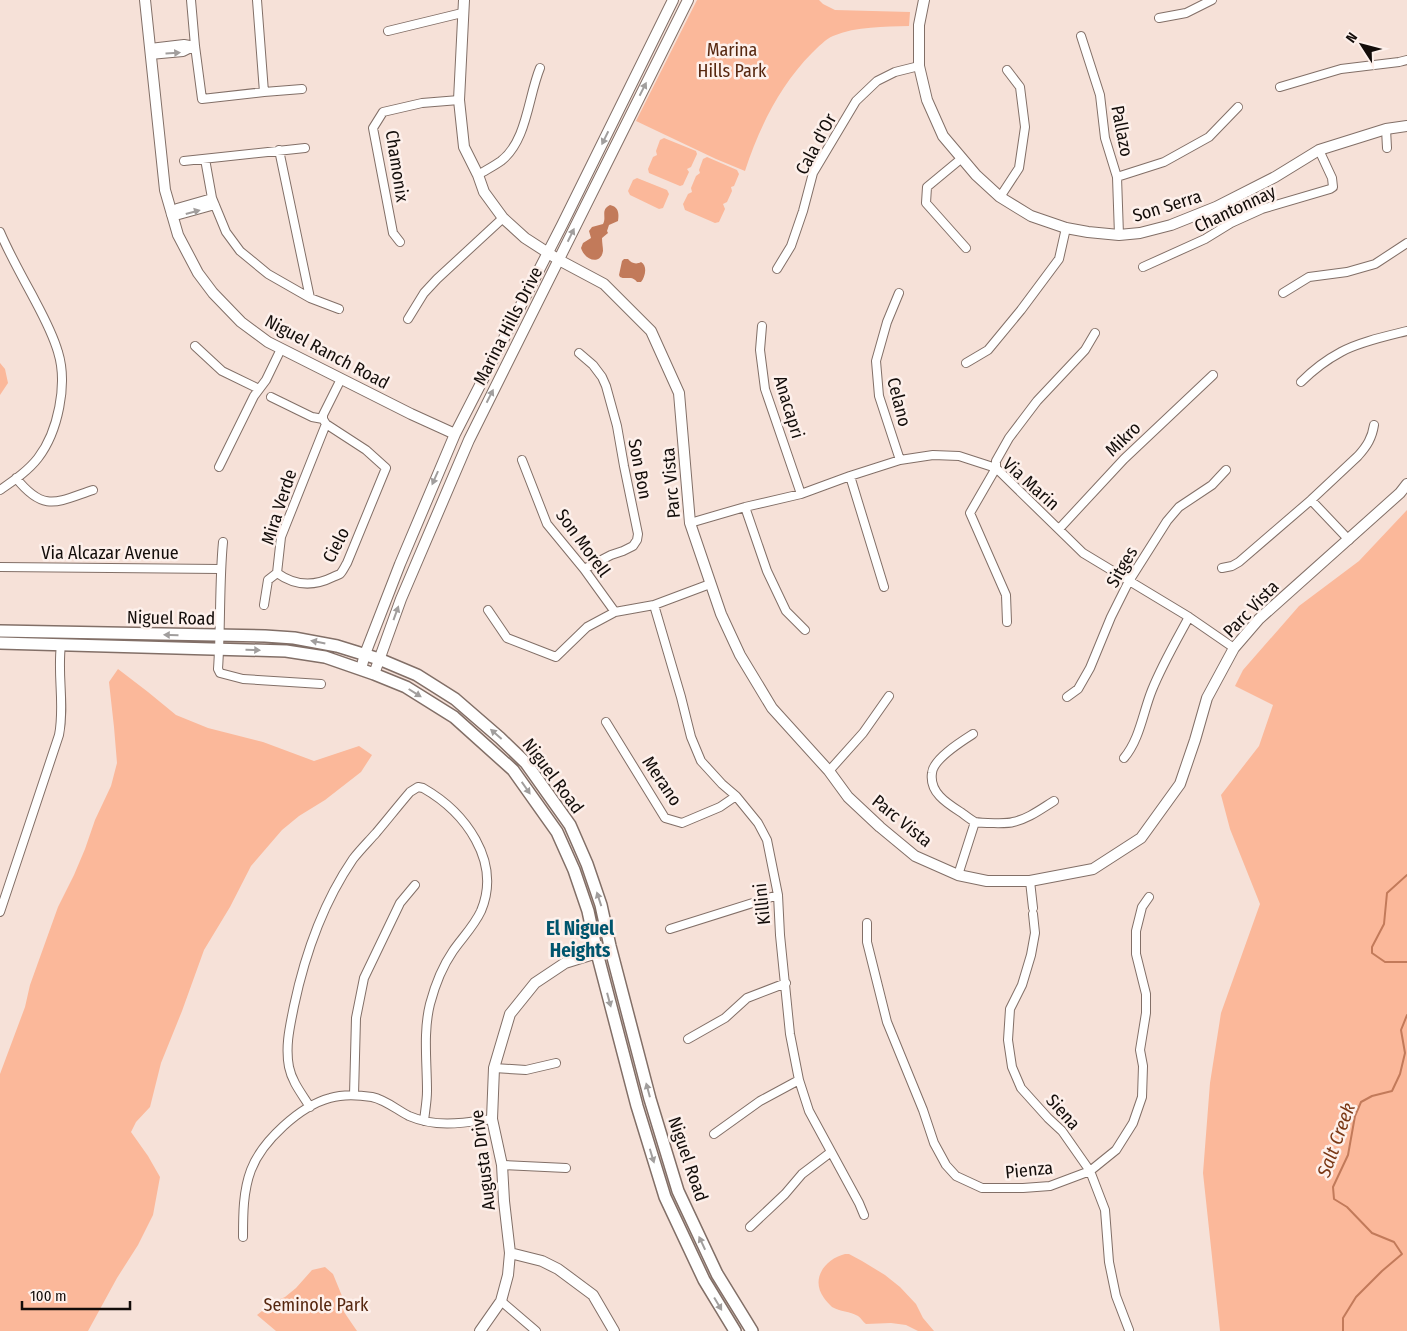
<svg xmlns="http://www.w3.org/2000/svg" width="1407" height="1331" viewBox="0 0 1407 1331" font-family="'Fira Sans Condensed',sans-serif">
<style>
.green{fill:#fbb89a}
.water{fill:#c27a5a}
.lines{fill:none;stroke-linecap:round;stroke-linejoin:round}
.stream{stroke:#c27a5a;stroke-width:2}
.minor-casing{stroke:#826f67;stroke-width:10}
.tertiary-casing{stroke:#826f67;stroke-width:12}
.secondary-casing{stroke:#826f67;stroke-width:14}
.minor{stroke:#fff;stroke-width:8}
.tertiary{stroke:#fff;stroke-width:10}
.secondary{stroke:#fff;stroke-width:11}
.oneway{fill:#a19e9d}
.labels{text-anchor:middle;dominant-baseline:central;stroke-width:5;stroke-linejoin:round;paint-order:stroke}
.park-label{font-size:18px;fill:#56270f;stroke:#fdf0eb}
.street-label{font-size:18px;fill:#130d0a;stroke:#fdf0eb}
.neighbourhood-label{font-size:19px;font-weight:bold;fill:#00556d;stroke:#fdf0eb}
.water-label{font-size:19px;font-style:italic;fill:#793613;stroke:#fdf0eb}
</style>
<rect width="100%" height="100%" fill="#f6e1d8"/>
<path class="green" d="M697 0H819L823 4 835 10 910 12 909 26C884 27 857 26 833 36 826 39 818 47 812 53 780 85 759 128 745 171L716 159 636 121Z
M664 138 696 151 697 154 691 167 687 169 689 172 683 185 680 186 649 173 648 169 653 157 657 155 656 151 660 140Z
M707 157 737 170 739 174 734 186 731 187 732 191 727 202 723 204 725 209 719 222 715 223 685 210 683 204 688 194 692 192 691 188 696 176 700 173 699 170 703 159Z
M637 178 667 190 669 194 663 208 659 209 630 195 628 191 633 180Z
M0 363 5 369 8 383 0 395Z
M1407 510V1331H1220L1203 1173 1210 1083 1221 1013 1260 904 1230 829 1221 795 1259 746 1273 705 1235 686 1243 670 1299 606 1359 561Z
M118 669 148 692 176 715 208 728 263 742 314 761 359 746 372 755 361 772 325 800 299 816 282 830 251 866 230 907 204 950 182 1011 161 1063 150 1107 136 1122 131 1132 148 1156 160 1177 153 1215 138 1245 117 1278 88 1331H0V1074L25 1007 30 985 58 907 74 875 85 849 95 820 111 786 117 763 114 727 109 682Z
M845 1254H849L862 1261 885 1275 900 1287 916 1304 923 1318 934 1331H918L906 1325 891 1323 866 1324C863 1322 861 1318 858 1316 850 1311 840 1312 832 1307 829 1304 826 1301 824 1298 810 1279 825 1259 845 1254Z
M325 1267 333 1274 342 1296 344 1312 357 1331H276L257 1315 272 1303 285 1297 296 1288 312 1270Z"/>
<path class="water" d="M610 205C619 207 619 214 618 221L609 225 607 231 608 233 602 238C602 243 603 247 603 251 601 265 585 261 581 248L583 243 591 238 589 231 592 227 603 224C607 217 600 210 610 205Z
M624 259H628C631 263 636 265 641 262 648 266 645 277 641 282H637C632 275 626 280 620 277L619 275 622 261Z"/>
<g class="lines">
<path class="stream" d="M1407 875 1387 893 1384 924 1372 947V953L1385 962H1407
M1343 1331V1318L1356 1297 1382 1271 1402 1254 1394 1242 1372 1233 1347 1207 1334 1199 1333 1187 1348 1155 1355 1116 1361 1102 1372 1096 1392 1091 1400 1074 1405 1053 1401 1030 1407 1015"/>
<defs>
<path id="minor" d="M191 0 195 46 202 99 264 92 302 89
M257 0 264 92
M1159 18 1186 13 1212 0
M388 31 462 13
M1081 36 1100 95 1105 138 1117 177 1119 235
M150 48 184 44 195 46
M150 55 183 52 195 46
M1280 87 1341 69 1399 62 1407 60
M1386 129 1387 148
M279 150 310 298 339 309
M962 158 927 187 926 203 966 248
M205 159 212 198 226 232 240 251 268 274 310 298
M184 161 305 148
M478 175C486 170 494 166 501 161 527 141 528 97 540 68
M1117 177 1164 162 1209 137 1238 107
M1000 197 1019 168 1025 127 1020 87 1007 70
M171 214 179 215 215 205
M171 214 177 208 212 198
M0 232C9 253 20 273 31 293 41 312 52 331 58 352 68 384 58 432 38 458 28 471 13 481 0 490
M400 242 393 233 373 128 383 112 422 103 459 100
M1143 267 1205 239 1231 223 1262 209 1330 189 1333 187 1332 178 1319 150
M777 269 791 246 803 211 813 173 856 101 877 81 895 72 919 66
M899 293 887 322 876 361 879 396 900 460
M1283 293 1309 277 1347 272 1375 264 1407 243
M408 319 424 293 437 279 503 218
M762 326 760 350 765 389 801 494
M195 346 222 371 259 389
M579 353 593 365 602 377 606 386 617 426 624 466 638 534 637 540 633 546 623 551 611 555 584 569
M966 363 988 350 1021 310 1059 259 1066 228
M1301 382C1313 370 1326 360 1341 352 1359 342 1387 336 1407 331
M271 397 312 417 323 419
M522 460 547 524 584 569 615 612
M219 467 254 396 266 380 281 349
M850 476 884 587
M16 478C44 513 57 502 93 490
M1311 500 1349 540
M745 507 767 571 786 611 805 630
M690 523 745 507 801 494 850 476 900 460 933 455 959 456 996 468 1083 553 1189 617 1234 648
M1059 529 1124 459 1213 375
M223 542C219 584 221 626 218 669L220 673 243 679 321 684
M0 567 220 569
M1222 568 1232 566 1239 562 1311 500 1358 456C1367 446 1372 438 1374 425
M277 573C295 586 313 587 333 577 335 576 338 575 340 574 343 571 345 566 347 563L386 468 366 450 326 424
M264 605 268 580 277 573 281 537 326 424 323 419V415L341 379
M654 605 681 697 691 737 701 761 722 784 736 796 758 823 767 840 778 895 780 935 790 1034 799 1080 809 1111 859 1203 864 1215
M488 610 507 638 556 657 587 627 615 612 654 605 710 584
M1007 622 1006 595 970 513 996 468V461L1009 438 1037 401 1085 350 1095 333
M1067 697 1078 689 1090 668 1111 617 1129 581 1167 521 1179 507 1212 485 1226 470
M606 722 665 818 682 823 720 807 736 796
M973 734C962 741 933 759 932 773 929 793 948 804 962 813 966 816 971 820 975 822 980 823 1008 824 1013 822 1028 819 1041 809 1054 801
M1124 758C1140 739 1143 712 1152 690 1162 665 1176 641 1189 617
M829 771 863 733 889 696
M958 875 975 822
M1030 881 1033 908
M0 912 59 735C65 705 57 675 61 645
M1033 914 1035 933 1031 955 1022 985 1010 1009 1008 1040 1012 1067 1021 1088 1048 1118 1062 1131 1090 1171 1105 1210 1109 1262 1116 1296 1129 1330
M867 923V942L887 1022 923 1110 934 1143 946 1165 956 1176 982 1188H1023L1050 1186 1090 1171 1116 1150 1133 1123 1142 1097 1143 1066 1140 1050 1146 1013V994L1136 954V931L1142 907 1149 897
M670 929 778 895
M688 1039 725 1018 747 998 786 983
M494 1068 526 1070 556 1063
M354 1095 356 1018 364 978 400 903 415 885
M310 1107C302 1094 292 1082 289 1067 285 1046 290 1026 294 1006 305 954 323 903 353 859 360 850 368 842 376 833 387 820 398 806 410 792L418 787 423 788C465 812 502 861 481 911 474 926 462 938 453 951 442 967 435 985 430 1004 423 1032 427 1062 427 1091 427 1101 425 1111 424 1121
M714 1134 760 1101 799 1080
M502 1165 566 1168
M750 1227 785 1194 802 1174 831 1152
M243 1237C243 1215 243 1191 251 1170 262 1141 300 1106 330 1098 343 1094 359 1095 372 1097 386 1100 397 1110 409 1116 437 1128 463 1123 492 1119
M501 1301 536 1331"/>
<path id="tertiary" d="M145 0 165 190 178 235 198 273 213 293 241 322 268 342 411 414 455 434
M464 0 459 100 464 147 478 175 484 192 503 218 525 238 559 260 604 284 651 331 679 393 690 523 721 614 740 655 772 708 829 771 848 797 880 827 915 856 958 875 987 881H1030L1093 869 1141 838 1180 784 1195 740 1207 698 1234 648 1259 619 1400 493 1407 484
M924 0 919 25V66L927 100 943 136 976 175 1000 197 1031 216 1066 228 1088 232 1119 235 1140 233 1171 225 1216 207 1275 177 1319 150 1386 129 1407 126
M361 669 365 654 400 564 455 434 562 225 673 0
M374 674 401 599 469 440 688 0
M510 1253 542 1261 558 1269 593 1295 614 1331
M480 1331 501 1301 508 1275 510 1253 504 1201 502 1165 492 1119 494 1068 510 1014 535 983 565 963 597 953 610 946"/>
<path id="secondary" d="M0 631 265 636 294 638 337 646 379 659 417 675 455 699 500 738 526 763 570 825 587 864 601 905 610 946 650 1099 678 1191 717 1274 752 1331
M0 643 286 651 325 657 374 674 406 687 454 717 513 770 557 832 574 870 588 911 597 953 637 1106 665 1197 704 1280 735 1331"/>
</defs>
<use href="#minor" class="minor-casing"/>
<use href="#tertiary" class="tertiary-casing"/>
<use href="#secondary" class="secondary-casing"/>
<use href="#minor" class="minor"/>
<use href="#tertiary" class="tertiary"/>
<use href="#secondary" class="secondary"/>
</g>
<defs><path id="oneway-solid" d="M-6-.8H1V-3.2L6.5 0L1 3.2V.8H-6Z" transform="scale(1.25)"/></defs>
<g class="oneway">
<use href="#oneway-solid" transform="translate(173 53) rotate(-4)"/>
<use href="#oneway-solid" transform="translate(643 89) rotate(-63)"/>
<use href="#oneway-solid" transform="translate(605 138) rotate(116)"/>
<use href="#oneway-solid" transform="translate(193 212) rotate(-15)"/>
<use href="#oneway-solid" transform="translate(571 235) rotate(-64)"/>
<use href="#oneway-solid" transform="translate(490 396) rotate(-63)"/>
<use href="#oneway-solid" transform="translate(435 478) rotate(114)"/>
<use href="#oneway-solid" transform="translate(396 613) rotate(-70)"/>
<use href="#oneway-solid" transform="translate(171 635) rotate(-179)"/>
<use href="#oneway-solid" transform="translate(318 642) rotate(-169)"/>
<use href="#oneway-solid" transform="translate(253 650) rotate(2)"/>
<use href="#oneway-solid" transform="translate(415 693) rotate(32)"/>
<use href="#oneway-solid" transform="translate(496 734) rotate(-139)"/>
<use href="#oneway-solid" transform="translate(526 788) rotate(55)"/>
<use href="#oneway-solid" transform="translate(599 899) rotate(-108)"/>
<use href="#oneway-solid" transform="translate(609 1000) rotate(75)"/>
<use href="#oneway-solid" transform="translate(648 1090) rotate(-105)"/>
<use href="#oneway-solid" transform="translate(652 1156) rotate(73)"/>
<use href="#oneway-solid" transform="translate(702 1243) rotate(-115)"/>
<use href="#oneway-solid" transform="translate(718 1304) rotate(59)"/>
</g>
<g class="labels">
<g class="park-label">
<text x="732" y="50">Marina<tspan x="732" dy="21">Hills Park</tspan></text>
<text x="316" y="1305">Seminole Park</text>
</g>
<g class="street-label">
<text transform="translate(1122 131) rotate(79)">Pallazo</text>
<text transform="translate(816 144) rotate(-62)">Cala d'Or</text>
<text transform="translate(397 166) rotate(81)">Chamonix</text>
<text transform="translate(1167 206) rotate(-17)">Son Serra</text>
<text transform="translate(1235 209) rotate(-25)">Chantonnay</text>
<text transform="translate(508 326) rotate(-63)">Marina Hills Drive</text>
<text transform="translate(327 352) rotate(28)">Niguel Ranch Road</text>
<text transform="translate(899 402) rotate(76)">Celano</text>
<text transform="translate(789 407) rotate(73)">Anacapri</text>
<text transform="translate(1123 439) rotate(-44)">Mikro</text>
<text transform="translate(640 469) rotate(79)">Son Bon</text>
<text transform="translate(671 483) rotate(-95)">Parc Vista</text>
<text transform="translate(1031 484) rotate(42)">Via Marin</text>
<text transform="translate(279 507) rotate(-72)">Mira Verde</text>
<text transform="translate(583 543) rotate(54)">Son Morell</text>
<text transform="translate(336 545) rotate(-63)">Cielo</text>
<text x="110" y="553">Via Alcazar Avenue</text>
<text transform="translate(1122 567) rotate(-60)">Sitges</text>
<text transform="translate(1251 609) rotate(-46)">Parc Vista</text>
<text transform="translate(171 618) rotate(1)">Niguel Road</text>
<text transform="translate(553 776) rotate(53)">Niguel Road</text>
<text transform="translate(662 781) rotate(56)">Merano</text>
<text transform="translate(902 821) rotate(39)">Parc Vista</text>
<text transform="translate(762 904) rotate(-96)">Killini</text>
<text transform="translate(1063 1112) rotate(48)">Siena</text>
<text transform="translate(688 1159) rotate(71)">Niguel Road</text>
<text transform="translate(483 1160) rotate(-97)">Augusta Drive</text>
<text transform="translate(1029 1170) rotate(-6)">Pienza</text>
</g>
<g class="neighbourhood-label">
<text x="580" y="928">El Niguel<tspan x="580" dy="22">Heights</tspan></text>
</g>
<g class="water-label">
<text transform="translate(1336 1140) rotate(-70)">Salt Creek</text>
</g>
</g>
<g transform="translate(1362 45) rotate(306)" stroke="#fdf0eb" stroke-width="4" paint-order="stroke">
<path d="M0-4L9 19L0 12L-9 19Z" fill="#130d0a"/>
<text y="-8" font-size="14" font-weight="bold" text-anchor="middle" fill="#130d0a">N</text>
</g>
<path d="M22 1301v8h108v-8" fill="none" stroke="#130d0a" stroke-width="2.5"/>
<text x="30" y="1301" font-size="15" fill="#130d0a" stroke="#fdf0eb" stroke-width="4" paint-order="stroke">100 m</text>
</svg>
